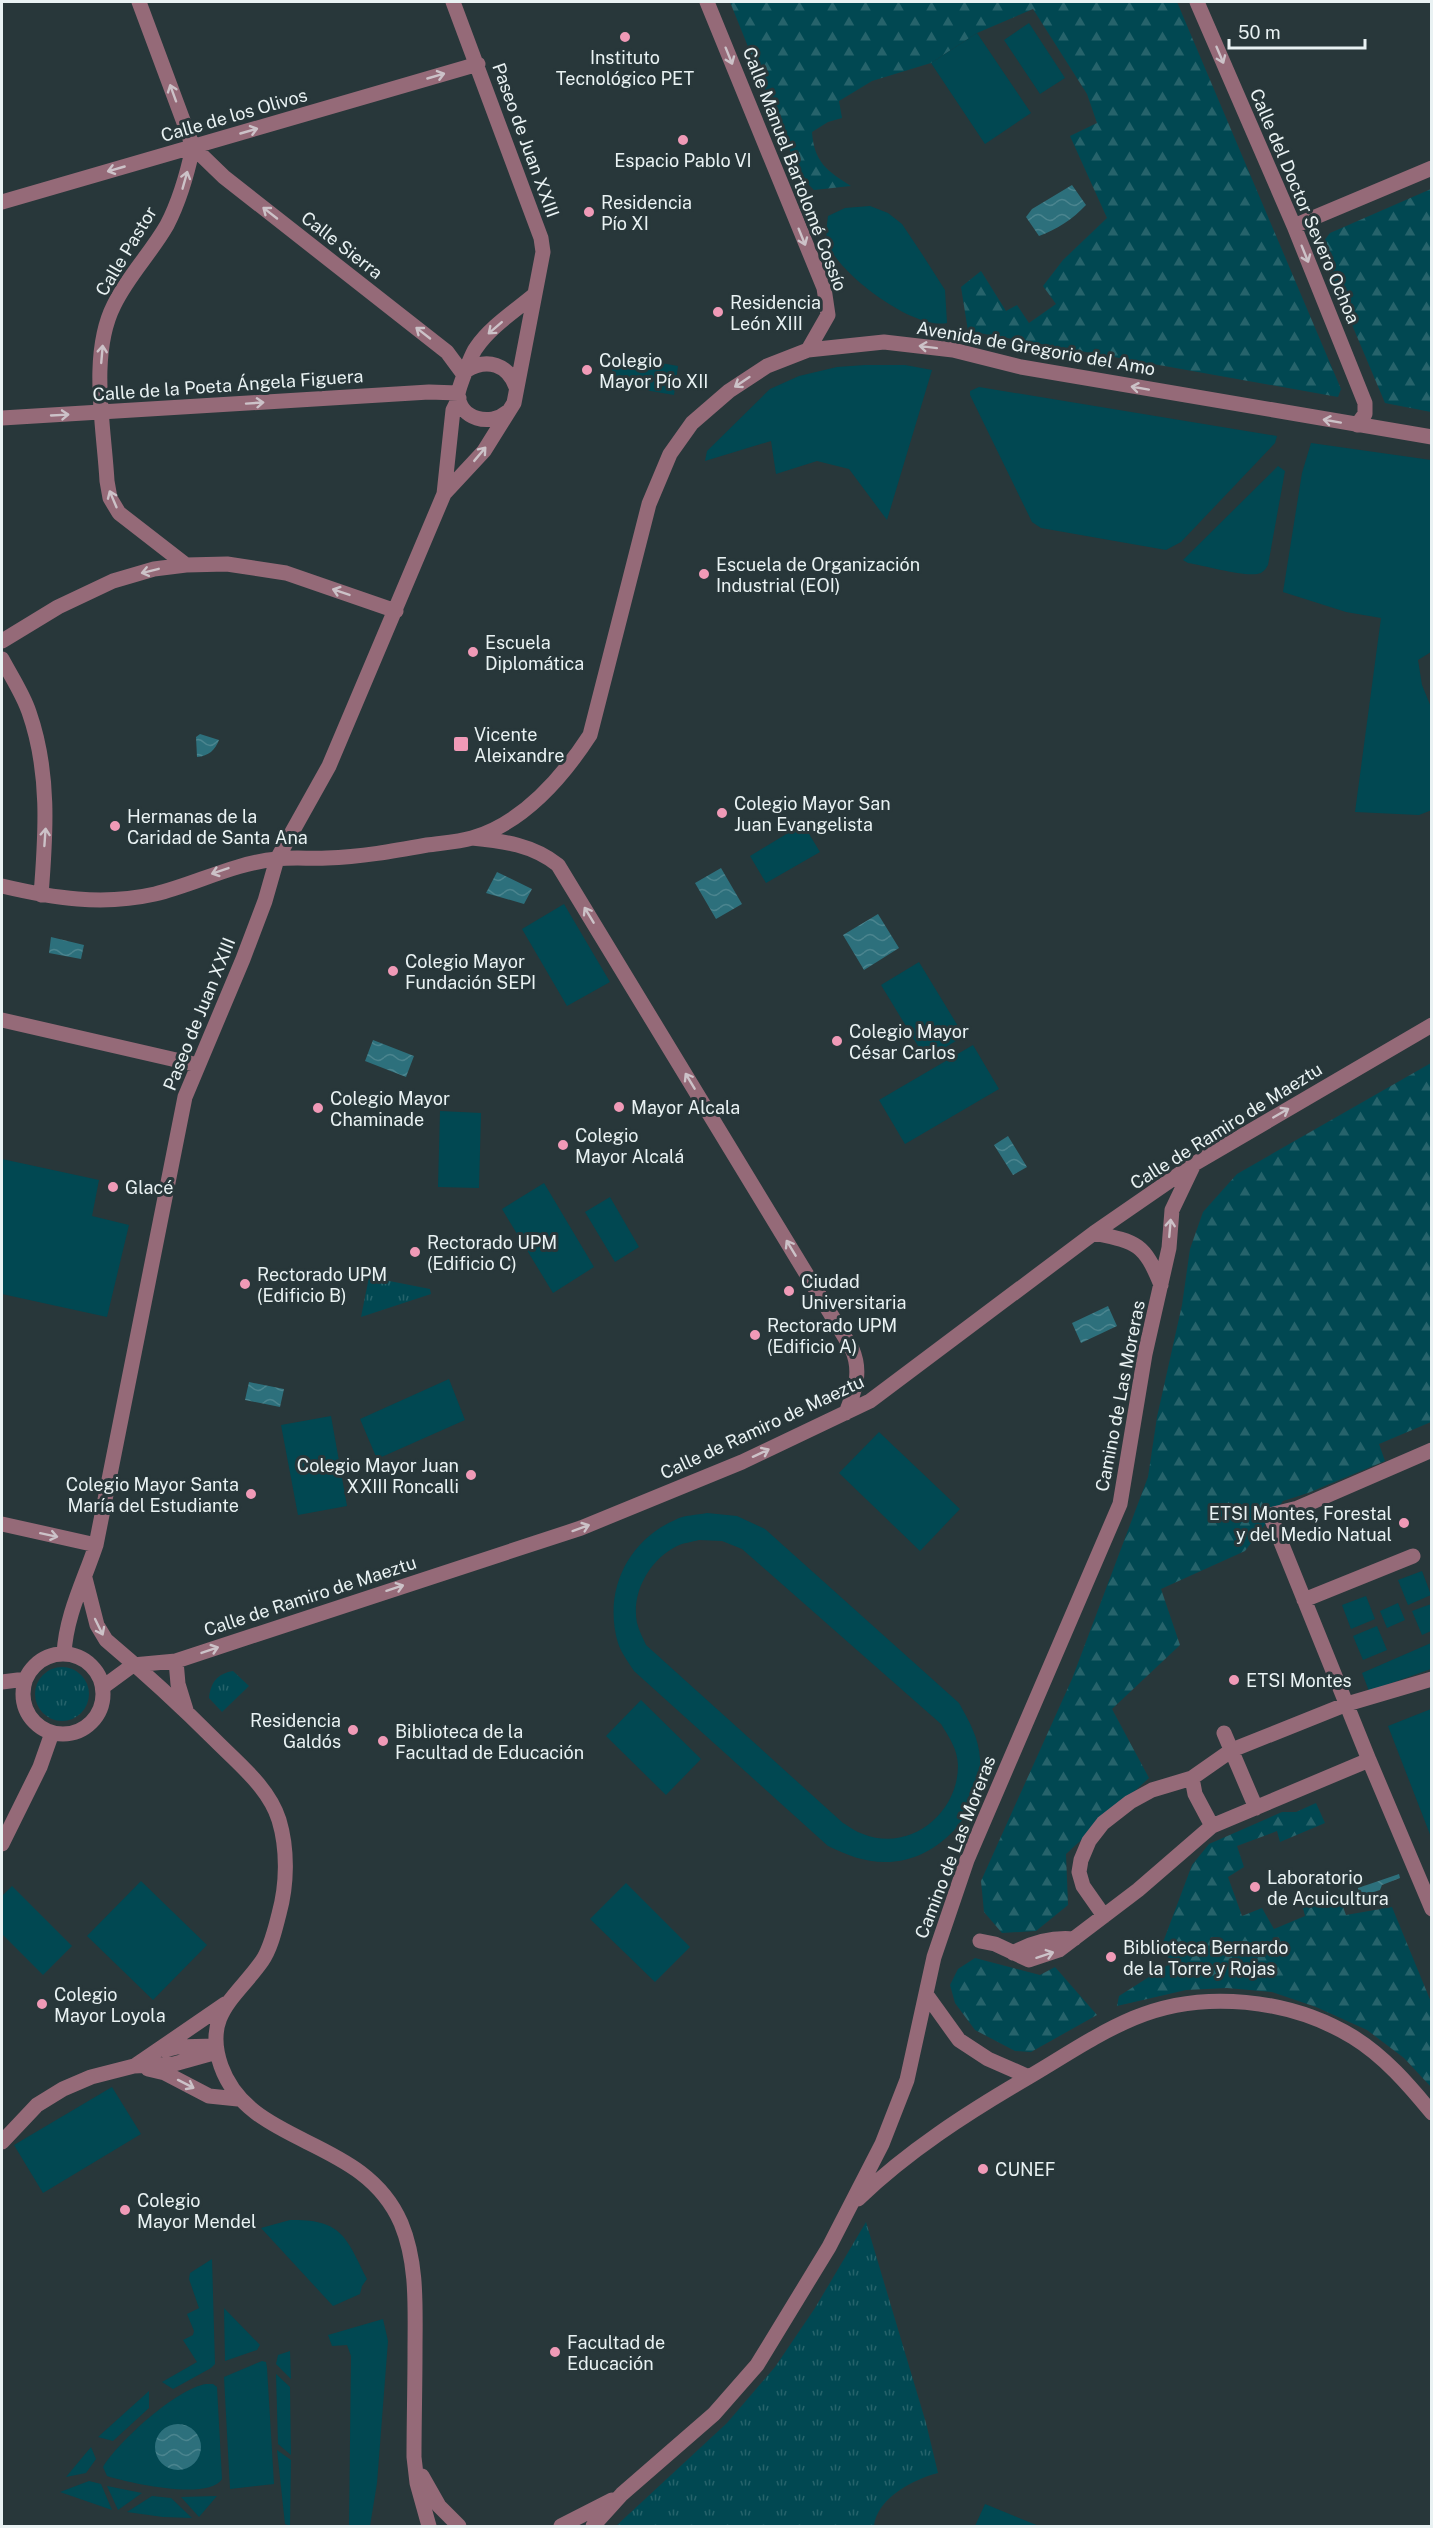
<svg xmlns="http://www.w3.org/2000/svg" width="1433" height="2528" viewBox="0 0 1433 2528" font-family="'Public Sans',sans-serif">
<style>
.grass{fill:url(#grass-tufts)}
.forest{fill:url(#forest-firs)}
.green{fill:#014852;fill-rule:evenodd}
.water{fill:url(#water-waves)}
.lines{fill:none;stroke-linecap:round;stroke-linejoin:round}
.minor{stroke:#956a78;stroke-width:15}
.oneway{stroke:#ccc2c8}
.poi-dot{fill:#f09ab7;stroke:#28373a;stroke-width:2}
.labels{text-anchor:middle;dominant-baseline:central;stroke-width:6;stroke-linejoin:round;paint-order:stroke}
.poi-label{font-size:18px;fill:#e9f2f3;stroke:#28373a;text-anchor:start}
.street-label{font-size:18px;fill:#e9f2f3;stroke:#28373a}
</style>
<defs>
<pattern id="grass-tufts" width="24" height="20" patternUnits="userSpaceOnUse" patternTransform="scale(1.5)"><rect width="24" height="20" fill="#014852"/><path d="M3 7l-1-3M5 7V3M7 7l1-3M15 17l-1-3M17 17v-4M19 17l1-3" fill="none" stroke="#26636b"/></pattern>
<pattern id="forest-firs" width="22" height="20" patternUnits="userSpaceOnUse" patternTransform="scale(1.5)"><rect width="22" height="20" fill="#014852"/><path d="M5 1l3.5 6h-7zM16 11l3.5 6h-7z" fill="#26636b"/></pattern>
<pattern id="water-waves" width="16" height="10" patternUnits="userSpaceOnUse" patternTransform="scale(1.5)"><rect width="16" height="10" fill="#2d707c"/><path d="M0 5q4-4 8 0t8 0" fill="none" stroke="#4b858f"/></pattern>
</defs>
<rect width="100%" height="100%" fill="#28373a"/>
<path class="grass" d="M369 1277 430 1289 431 1294 361 1317Z
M35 1694a27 27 0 1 1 54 0a27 27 0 1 1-54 0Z
M233 1671 249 1686 222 1712 209 1698C211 1682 217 1674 233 1671Z
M866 2222 926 2423 938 2473C914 2479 877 2498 874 2526H616L727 2423 775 2367 815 2308Z"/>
<path class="forest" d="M730 2H1177L1341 389 1338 397 968 331 961 287 981 271 1006 311 1017 305 1029 323 1056 304 1043 286 1063 260 1107 218 1070 136 1097 123 1087 94 1033 9 977 33 931 63 872 81 839 101 842 118 828 122 812 132C814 162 827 171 851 186L814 190 803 179 793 158Z
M1431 189V412L1385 403 1323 256V242L1330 233Z
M1431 1063V1422L1379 1444 1385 1461 1308 1493 1283 1501 1245 1551 1161 1589 1180 1645 1112 1709 1149 1778 1066 1854 1068 1905 1036 1931 1002 1933 984 1912 981 1881 1072 1679 1148 1477 1157 1417 1182 1305 1190 1249 1203 1212 1237 1174Z
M1316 1803 1325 1823 1280 1842 1277 1831 1237 1846 1244 1867 1228 1877 1242 1916 1262 1908 1274 1929 1305 1916 1302 1904 1338 1894 1346 1915 1392 1907 1431 2002V2087L1404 2058 1367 2030 1316 2007 1272 1992 1227 1988 1186 1990 1117 2006 1119 1996 1171 1963 1162 1945 1192 1865 1209 1844 1282 1812H1296Z
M975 1958 1040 1975 1055 1967 1097 2015 1031 2052 1015 2051 975 2030 955 2003 950 1985 958 1969Z"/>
<path class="green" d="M1029 23 1065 78 1040 94 1004 40Z
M977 33 1031 113 985 144 931 63Z
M870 206 888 213 902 224 922 254 945 290 947 323C914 330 840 275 828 244 825 235 827 225 828 216L845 208Z
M615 355 678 366 674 395 610 384Z
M865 365H905L932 370 887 520 849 469 817 461 776 474 771 441 705 461 707 451 770 389 799 376 837 367Z
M979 387 1277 436 1275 443 1181 542 1166 550 1041 528 1032 522 970 395V391Z
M1311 443 1431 460V652L1418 660 1422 685 1431 707 1432 810 1419 815 1355 812 1381 618 1346 612 1283 592 1302 473Z
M1278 466 1285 471 1268 565C1265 570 1263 573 1257 574 1241 576 1206 566 1188 563L1183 560Z
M803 824 820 852 766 883 750 856Z
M564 904 610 982 567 1006 522 929Z
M919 962 964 1036 926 1059 881 985Z
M973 1045 999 1089 905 1144 879 1100Z
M440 1111 481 1113 479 1188 438 1187Z
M2 1159 99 1180 92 1216 129 1225 107 1317 2 1294Z
M544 1183 594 1267 553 1293 502 1209Z
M610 1197 639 1247 615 1262 585 1212Z
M449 1379 465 1420 377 1459 360 1419Z
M331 1416 347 1506 298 1515 281 1425Z
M879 1432 960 1509 920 1551 839 1473Z
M707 1513 737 1516 765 1529 959 1703C969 1721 979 1738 980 1759 985 1811 937 1863 885 1862 864 1862 847 1855 828 1846L634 1671C628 1662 621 1652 618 1643 603 1592 627 1541 675 1520 684 1515 697 1515 707 1513ZM699 1540 722 1541 742 1549 941 1724C949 1737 958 1750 958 1766 958 1813 910 1853 863 1834 856 1832 850 1827 843 1823L646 1645C643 1638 639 1631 637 1623 631 1593 649 1560 677 1546 683 1543 692 1542 699 1540Z
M1422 1571 1431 1595 1408 1605 1398 1580Z
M1366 1596 1375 1619 1351 1629 1342 1605Z
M1398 1603 1405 1620 1387 1628 1380 1611Z
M1431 1604V1631L1422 1635 1412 1611Z
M1377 1626 1387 1650 1363 1660 1353 1636Z
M1431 1643V1669L1369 1691 1362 1673Z
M641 1700 701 1759 666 1795 606 1736Z
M1431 1709V1837L1388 1726Z
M141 1881 207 1945 153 2000 87 1936Z
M626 1883 690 1947 655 1982 590 1919Z
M12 1886 72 1946 43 1975 2 1934V1896Z
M112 2087 141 2134 43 2193 14 2145Z
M290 2220C342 2219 346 2237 367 2279L362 2286 360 2294 333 2306 261 2228Z
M212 2259 215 2364 211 2368 173 2389 162 2382 197 2362 183 2340 193 2335 194 2331 187 2314 199 2308 189 2279 190 2273Z
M224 2308 260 2345 257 2350 225 2361Z
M383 2319 388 2341 377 2483 370 2526H349L351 2356 347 2345 332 2346 328 2335Z
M290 2351 291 2379 276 2364 278 2355Z
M262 2361 266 2362 267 2368 274 2484 230 2489 224 2377Z
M276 2374 290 2387 291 2455 278 2444Z
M206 2384H213L217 2387 222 2479C208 2501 130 2483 107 2476L103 2467C119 2441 176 2389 206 2384Z
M149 2391V2408L113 2441 98 2437Z
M91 2447 96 2459 86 2473 66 2477Z
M277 2450 291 2460 290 2526 285 2524Z
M89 2481 101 2484 112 2510 60 2492Z
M107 2486 142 2493 118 2510Z
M152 2496 171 2498 192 2518 163 2517 127 2512Z
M217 2496 199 2517 181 2497Z
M985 2504 1039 2526H975Z"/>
<path class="water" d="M1072 185 1086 205C1073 219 1056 230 1039 236L1026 217 1032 209Z
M200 734 219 740C215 750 209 756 197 757L196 737Z
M721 868 742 904 716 919 695 883Z
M497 872 532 889 524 904 486 893Z
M878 914 899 948 864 970 843 935Z
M51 937 84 945 81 959 49 953Z
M373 1040 414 1056 406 1077 365 1061Z
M1008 1136 1027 1167 1013 1175 994 1145Z
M1108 1306 1117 1326 1081 1343 1072 1323Z
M249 1382 284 1389 280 1407 245 1400Z
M1399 1874 1400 1878 1382 1885 1380 1890 1358 1897V1888Z
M155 2447a23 23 0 1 1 46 0a23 23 0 1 1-46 0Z"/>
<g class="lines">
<path class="minor" d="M139 2 193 147 224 177 447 352 464 375
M707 2 824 288 828 315 808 350
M1197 2 1294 226 1365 403V414L1357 425
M2 202 478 64
M1294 226 1432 168
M467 370C487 358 508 364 516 387
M507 412C490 427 460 419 458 395 458 389 472 353 476 348 490 327 515 311 534 295
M2 418 429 392 458 393
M444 494 484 451 514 403 543 252 541 238 453 2
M186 565 119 513 110 498 107 481C104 427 89 354 114 305 128 276 151 253 167 225 180 200 187 175 193 147
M2 641 58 607 113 581 154 569 186 565 227 564 286 573 396 611
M2 659C11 676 23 694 29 712 50 772 46 833 41 895
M472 838C504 841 533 845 558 865L852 1349C862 1372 855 1390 846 1413
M2 886C53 898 102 906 155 894 196 884 234 863 277 859 294 857 311 859 327 858 361 857 394 851 427 845 441 843 458 842 472 838 523 823 562 778 590 735L649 504 670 454 692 423 729 391 767 366 808 350 884 342 953 350 1021 367 1432 437
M2 1020 198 1065
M1094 1233C1137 1242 1144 1243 1161 1285
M2 1524 96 1545
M85 1578 97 1625 106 1640C144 1672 181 1706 217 1742 239 1764 269 1788 279 1820 288 1850 287 1885 279 1914 275 1929 271 1948 262 1961 236 1998 203 2014 221 2066 250 2148 363 2135 401 2223 418 2264 415 2309 415 2352 415 2387 414 2422 414 2457L417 2483 429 2526
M1304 1600 1413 1556
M23 1694a40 40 0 1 1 80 0a40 40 0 1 1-80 0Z
M64 1654C66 1615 84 1581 96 1545L185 1097 243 959 265 901 277 859 329 766 444 494 453 410 459 398
M176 1661 178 1684 186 1710
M2 1682 26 1679
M103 1687 133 1665 176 1661 581 1528 742 1462 870 1401 1094 1233 1194 1164 1432 1025
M1224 1733 1256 1808
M1369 1760 1270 1515 1298 1508 1432 1450
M1192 1778 1195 1794 1212 1826
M2 1844 40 1767 52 1733
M1104 1916 1083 1886 1079 1872 1081 1860 1089 1841 1103 1823 1130 1802 1152 1790 1192 1778 1232 1750 1347 1704 1432 1679
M980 1941 995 1944 1029 1960 1059 1950 1138 1890 1212 1826 1369 1760 1432 1909
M1013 1953C1033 1942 1052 1937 1074 1939
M926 1994 959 2040 988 2059 1029 2077
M165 2050 177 2047 215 2046
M136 2065 225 2004
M148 2069 165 2073 209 2096 238 2099
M2 2142 37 2105 63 2089 91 2077 134 2066 174 2064 217 2052
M858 2199C908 2151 967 2113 1027 2078 1063 2057 1096 2034 1134 2018 1203 1989 1290 1999 1353 2037 1384 2056 1409 2085 1432 2113
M422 2476 439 2506 459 2526
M561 2526 612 2500
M593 2526 622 2494 714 2414 757 2365 829 2247 882 2144 907 2080 934 1957 967 1860 1120 1504 1145 1354 1169 1248 1172 1210 1194 1164"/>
</g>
<defs><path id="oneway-shaft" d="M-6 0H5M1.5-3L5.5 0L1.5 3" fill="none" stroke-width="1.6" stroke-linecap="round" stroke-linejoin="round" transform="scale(1.5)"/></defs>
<g class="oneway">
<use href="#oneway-shaft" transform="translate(1220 55) rotate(67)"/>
<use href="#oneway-shaft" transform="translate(729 56) rotate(68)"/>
<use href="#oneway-shaft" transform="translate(436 76) rotate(-16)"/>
<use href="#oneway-shaft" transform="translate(173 93) rotate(-110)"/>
<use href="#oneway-shaft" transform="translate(249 131) rotate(-16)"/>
<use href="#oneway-shaft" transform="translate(116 169) rotate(164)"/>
<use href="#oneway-shaft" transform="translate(185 180) rotate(-74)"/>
<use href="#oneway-shaft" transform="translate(270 213) rotate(-142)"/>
<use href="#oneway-shaft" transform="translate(802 237) rotate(68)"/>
<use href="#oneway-shaft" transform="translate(1305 254) rotate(68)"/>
<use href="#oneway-shaft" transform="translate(495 328) rotate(139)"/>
<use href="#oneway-shaft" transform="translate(423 333) rotate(-142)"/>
<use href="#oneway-shaft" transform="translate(928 347) rotate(-173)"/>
<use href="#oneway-shaft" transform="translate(102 354) rotate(-85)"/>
<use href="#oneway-shaft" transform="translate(742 382) rotate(146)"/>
<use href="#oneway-shaft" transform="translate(1140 388) rotate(-170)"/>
<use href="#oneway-shaft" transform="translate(255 403) rotate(-4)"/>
<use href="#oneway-shaft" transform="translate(60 415) rotate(-3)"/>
<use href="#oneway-shaft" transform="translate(1332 421) rotate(-170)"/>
<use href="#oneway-shaft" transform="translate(480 454) rotate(-50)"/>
<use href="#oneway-shaft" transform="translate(113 499) rotate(-113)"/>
<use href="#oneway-shaft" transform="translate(150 571) rotate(166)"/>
<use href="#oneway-shaft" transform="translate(341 592) rotate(-161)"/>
<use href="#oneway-shaft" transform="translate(45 837) rotate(-86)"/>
<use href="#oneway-shaft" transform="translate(220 871) rotate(161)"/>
<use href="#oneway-shaft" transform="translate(589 915) rotate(-121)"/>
<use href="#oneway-shaft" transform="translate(690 1081) rotate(-121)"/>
<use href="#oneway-shaft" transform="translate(1281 1113) rotate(-30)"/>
<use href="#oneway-shaft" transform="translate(1170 1228) rotate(-85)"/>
<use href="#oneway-shaft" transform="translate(791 1248) rotate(-121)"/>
<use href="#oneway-shaft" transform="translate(761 1453) rotate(-25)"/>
<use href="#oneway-shaft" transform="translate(581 1528) rotate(-20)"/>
<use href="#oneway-shaft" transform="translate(49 1535) rotate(12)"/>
<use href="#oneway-shaft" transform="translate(395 1588) rotate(-18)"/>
<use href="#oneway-shaft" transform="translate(99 1627) rotate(64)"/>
<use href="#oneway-shaft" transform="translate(210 1650) rotate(-19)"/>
<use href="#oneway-shaft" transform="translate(1045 1955) rotate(-18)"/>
<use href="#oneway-shaft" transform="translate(186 2084) rotate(27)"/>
</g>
<g class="poi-dot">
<circle cx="625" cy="37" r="6"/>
<circle cx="683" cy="140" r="6"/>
<circle cx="589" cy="212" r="6"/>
<circle cx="718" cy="312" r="6"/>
<circle cx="587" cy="370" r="6"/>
<circle cx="704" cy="574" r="6"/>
<circle cx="473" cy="652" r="6"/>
<rect x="453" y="736" width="16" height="16" rx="3"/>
<circle cx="722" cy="813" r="6"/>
<circle cx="115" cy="826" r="6"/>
<circle cx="393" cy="971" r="6"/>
<circle cx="837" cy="1041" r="6"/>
<circle cx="619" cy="1107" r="6"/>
<circle cx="318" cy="1108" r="6"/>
<circle cx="563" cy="1145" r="6"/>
<circle cx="113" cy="1187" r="6"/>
<circle cx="415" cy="1252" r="6"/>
<circle cx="245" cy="1284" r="6"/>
<circle cx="789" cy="1291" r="6"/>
<circle cx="755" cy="1335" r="6"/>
<circle cx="471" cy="1475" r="6"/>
<circle cx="251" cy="1494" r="6"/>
<circle cx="1404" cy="1523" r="6"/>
<circle cx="1234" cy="1680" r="6"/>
<circle cx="353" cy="1730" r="6"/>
<circle cx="383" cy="1741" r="6"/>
<circle cx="1255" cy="1887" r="6"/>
<circle cx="1111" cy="1957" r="6"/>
<circle cx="42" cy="2004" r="6"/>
<circle cx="983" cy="2169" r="6"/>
<circle cx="125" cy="2210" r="6"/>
<circle cx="555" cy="2352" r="6"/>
</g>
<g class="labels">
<g class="poi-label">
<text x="625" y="57" text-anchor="middle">Instituto<tspan x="625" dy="21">Tecnológico PET</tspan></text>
<text x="683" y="160" text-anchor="middle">Espacio Pablo VI</text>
<text x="601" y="202">Residencia<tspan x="601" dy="21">Pío XI</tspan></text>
<text x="730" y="302">Residencia<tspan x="730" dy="21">León XIII</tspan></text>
<text x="599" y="360">Colegio<tspan x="599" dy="21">Mayor Pío XII</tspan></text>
<text x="716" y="564">Escuela de Organización<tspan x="716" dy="21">Industrial (EOI)</tspan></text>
<text x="485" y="642">Escuela<tspan x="485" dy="21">Diplomática</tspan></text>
<text x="474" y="734">Vicente<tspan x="474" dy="21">Aleixandre</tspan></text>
<text x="734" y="803">Colegio Mayor San<tspan x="734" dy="21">Juan Evangelista</tspan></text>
<text x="127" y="816">Hermanas de la<tspan x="127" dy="21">Caridad de Santa Ana</tspan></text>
<text x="405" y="961">Colegio Mayor<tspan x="405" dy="21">Fundación SEPI</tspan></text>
<text x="849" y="1031">Colegio Mayor<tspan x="849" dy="21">César Carlos</tspan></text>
<text x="330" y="1098">Colegio Mayor<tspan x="330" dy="21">Chaminade</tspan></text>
<text x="631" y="1107">Mayor Alcala</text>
<text x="575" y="1135">Colegio<tspan x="575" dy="21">Mayor Alcalá</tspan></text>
<text x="125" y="1187">Glacé</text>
<text x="427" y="1242">Rectorado UPM<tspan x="427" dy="21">(Edificio C)</tspan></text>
<text x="257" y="1274">Rectorado UPM<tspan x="257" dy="21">(Edificio B)</tspan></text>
<text x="801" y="1281">Ciudad<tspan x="801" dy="21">Universitaria</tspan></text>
<text x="767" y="1325">Rectorado UPM<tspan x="767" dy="21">(Edificio A)</tspan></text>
<text x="459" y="1465" text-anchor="end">Colegio Mayor Juan<tspan x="459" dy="21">XXIII Roncalli</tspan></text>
<text x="239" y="1484" text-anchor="end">Colegio Mayor Santa<tspan x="239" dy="21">María del Estudiante</tspan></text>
<text x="1392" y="1513" text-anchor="end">ETSI Montes, Forestal<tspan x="1392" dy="21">y del Medio Natual</tspan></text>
<text x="1246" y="1680">ETSI Montes</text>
<text x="341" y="1720" text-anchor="end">Residencia<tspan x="341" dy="21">Galdós</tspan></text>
<text x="395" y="1731">Biblioteca de la<tspan x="395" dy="21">Facultad de Educación</tspan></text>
<text x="1267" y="1877">Laboratorio<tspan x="1267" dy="21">de Acuicultura</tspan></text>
<text x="1123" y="1947">Biblioteca Bernardo<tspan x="1123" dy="21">de la Torre y Rojas</tspan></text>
<text x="54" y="1994">Colegio<tspan x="54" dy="21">Mayor Loyola</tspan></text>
<text x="995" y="2169">CUNEF</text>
<text x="137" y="2200">Colegio<tspan x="137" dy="21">Mayor Mendel</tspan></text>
<text x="567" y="2342">Facultad de<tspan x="567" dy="21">Educación</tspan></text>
</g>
<g class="street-label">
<text transform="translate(234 115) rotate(-16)">Calle de los Olivos</text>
<text transform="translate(526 140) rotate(70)">Paseo de Juan XXIII</text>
<text transform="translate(795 169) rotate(69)">Calle Manuel Bartolomé Cossío</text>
<text transform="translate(1305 206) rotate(67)">Calle del Doctor Severo Ochoa</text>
<text transform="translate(342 245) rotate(38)">Calle Sierra</text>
<text transform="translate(126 251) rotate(-59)">Calle Pastor</text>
<text transform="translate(1036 348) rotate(10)">Avenida de Gregorio del Amo</text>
<text transform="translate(228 385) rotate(-4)">Calle de la Poeta Ángela Figuera</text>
<text transform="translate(199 1014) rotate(-68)">Paseo de Juan XXIII</text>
<text transform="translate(1226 1126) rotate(-32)">Calle de Ramiro de Maeztu</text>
<text transform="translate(1120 1396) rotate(-79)">Camino de Las Moreras</text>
<text transform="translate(762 1427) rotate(-25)">Calle de Ramiro de Maeztu</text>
<text transform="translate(310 1596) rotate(-18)">Calle de Ramiro de Maeztu</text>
<text transform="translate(955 1847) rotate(-69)">Camino de Las Moreras</text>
</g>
</g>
<rect width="1433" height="2528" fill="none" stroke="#e9f2f3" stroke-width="6"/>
<path d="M1229 39v9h136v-9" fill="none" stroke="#e9f2f3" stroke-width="3"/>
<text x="1238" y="39" font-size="18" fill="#e9f2f3" stroke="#28373a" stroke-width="4.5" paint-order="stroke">50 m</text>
</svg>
